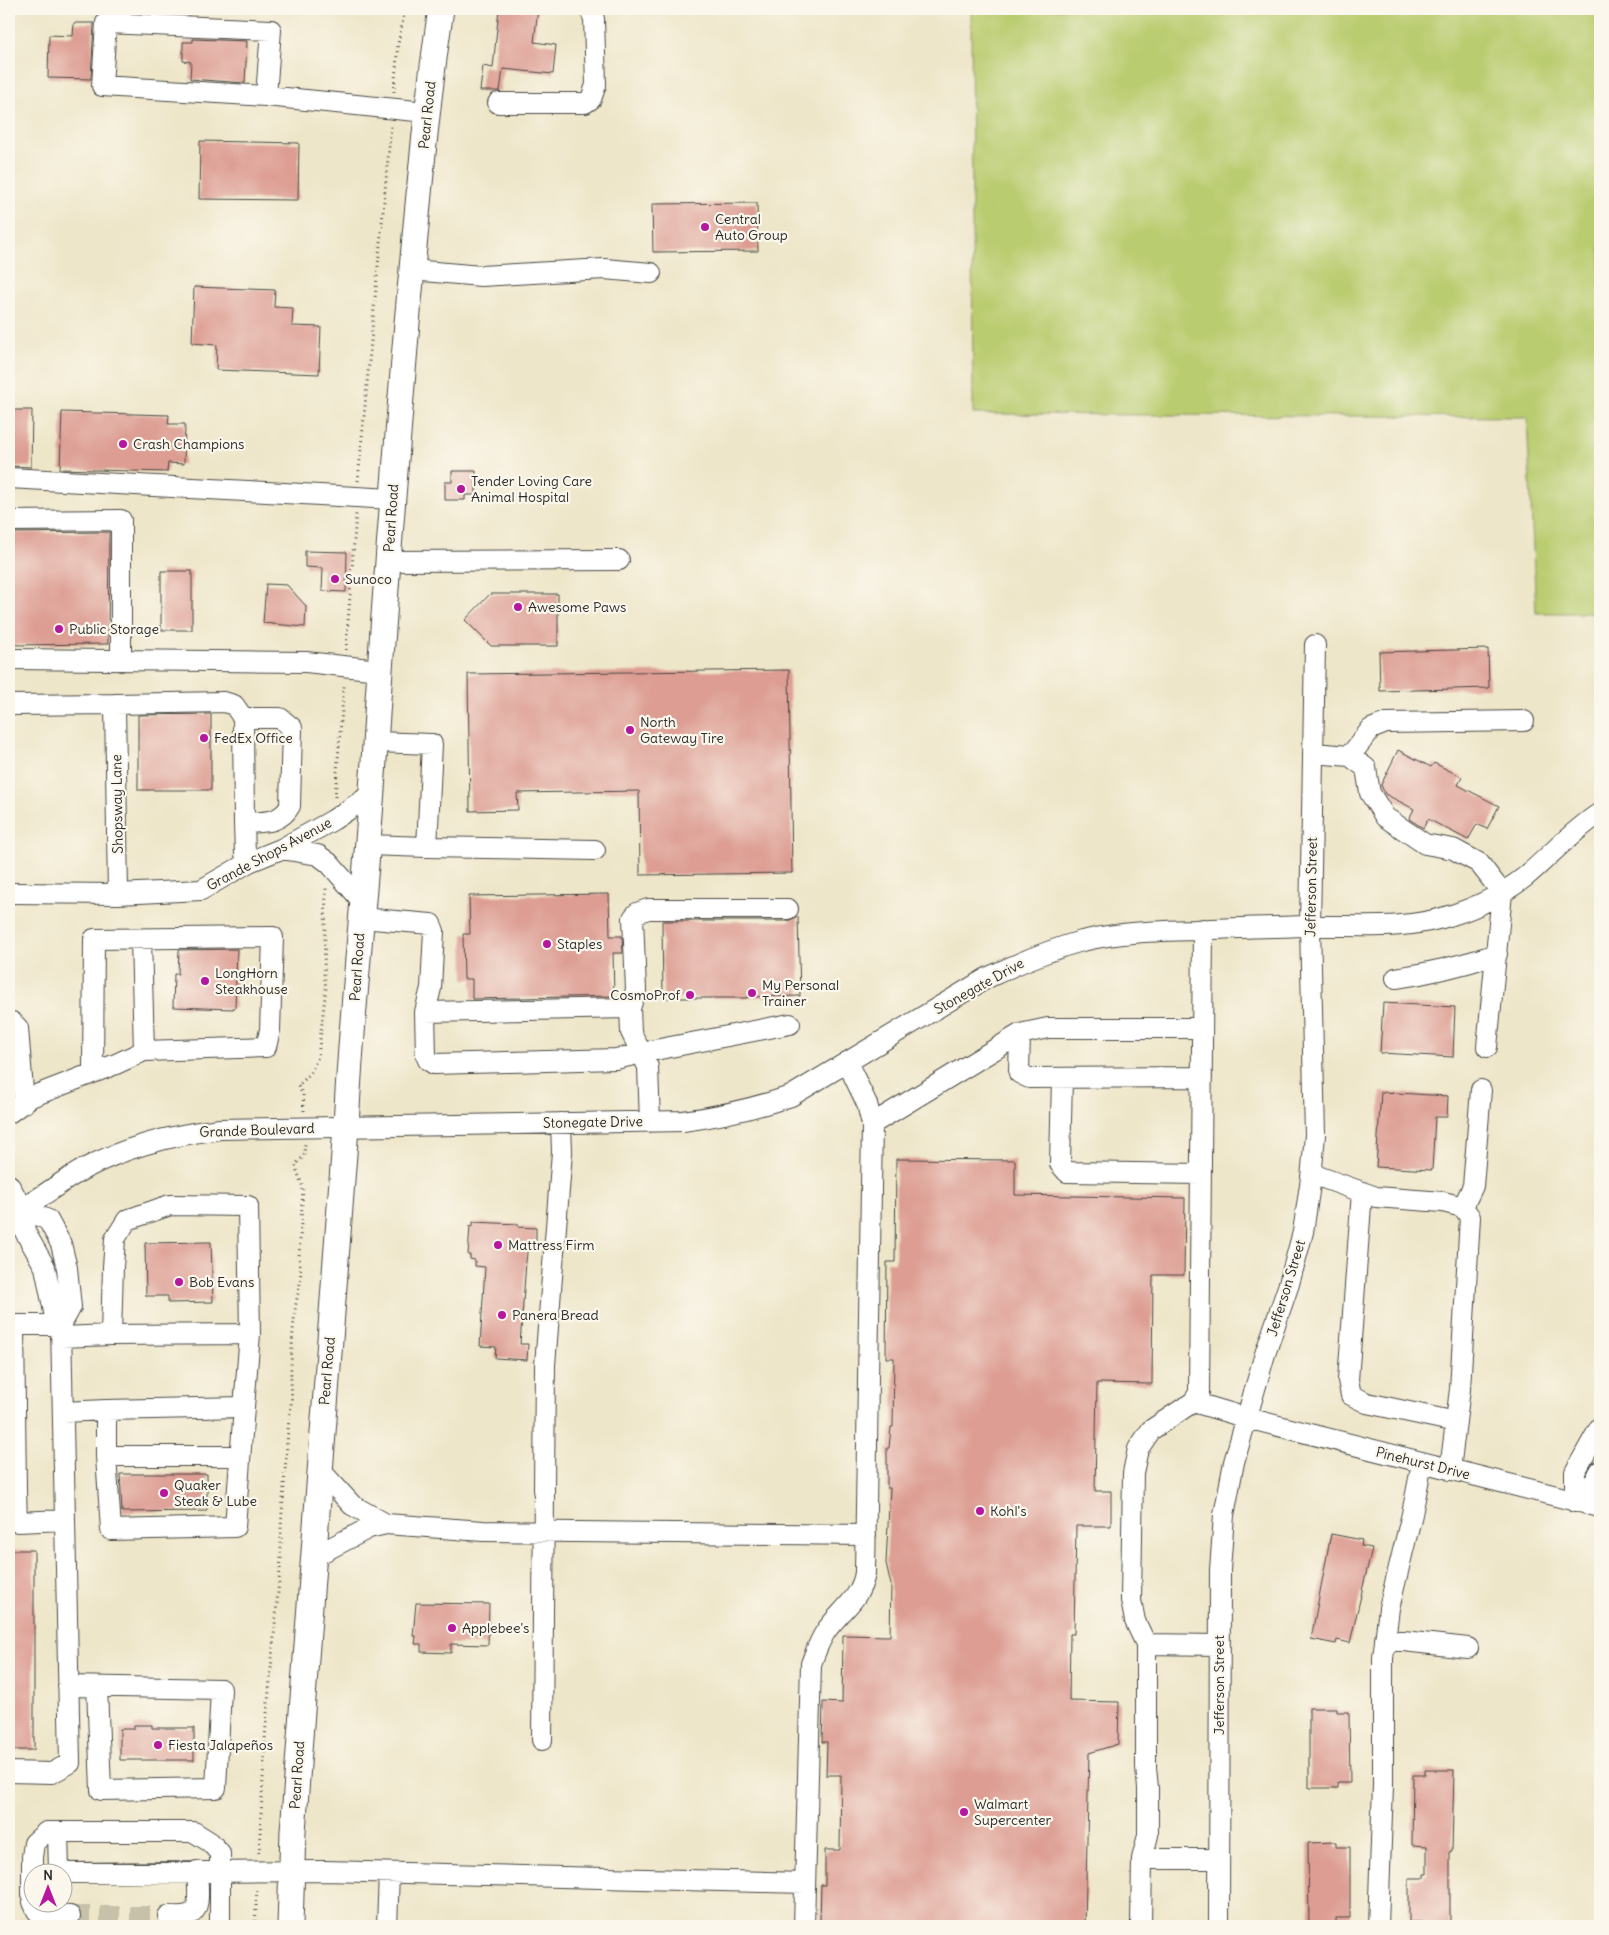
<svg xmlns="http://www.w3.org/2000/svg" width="1609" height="1935" viewBox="0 0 1609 1935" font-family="Delius,sans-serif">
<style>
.green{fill:#bacc6f;stroke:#727c4d}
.building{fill:#dd9d93}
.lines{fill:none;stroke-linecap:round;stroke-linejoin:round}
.minor-tunnel{stroke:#c7c1a9;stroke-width:20;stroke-dasharray:20 10;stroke-linecap:butt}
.minor-casing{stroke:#484743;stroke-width:22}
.major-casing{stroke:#484743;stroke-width:27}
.path{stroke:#484743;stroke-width:3;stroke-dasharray:1 4;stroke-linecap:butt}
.minor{stroke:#fff;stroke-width:20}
.major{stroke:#fff;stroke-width:25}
.poi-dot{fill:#b5179e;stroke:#fbf7ec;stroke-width:2}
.labels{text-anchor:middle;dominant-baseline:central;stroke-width:4.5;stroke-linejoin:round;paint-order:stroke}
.street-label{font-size:14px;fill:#2b2b2b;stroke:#fbf7ec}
.poi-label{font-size:14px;fill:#2b2b2b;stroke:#fbf7ec;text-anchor:start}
</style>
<rect width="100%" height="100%" fill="#fbf7ec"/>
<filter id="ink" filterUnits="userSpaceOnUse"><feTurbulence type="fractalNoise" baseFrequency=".02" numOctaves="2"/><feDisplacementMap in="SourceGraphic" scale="10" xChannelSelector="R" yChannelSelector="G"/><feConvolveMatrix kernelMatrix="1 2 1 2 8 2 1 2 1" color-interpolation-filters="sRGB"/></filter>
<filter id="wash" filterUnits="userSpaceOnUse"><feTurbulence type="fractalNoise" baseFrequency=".0096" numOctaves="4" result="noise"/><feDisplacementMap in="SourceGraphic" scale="20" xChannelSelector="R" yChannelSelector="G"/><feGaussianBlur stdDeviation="1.12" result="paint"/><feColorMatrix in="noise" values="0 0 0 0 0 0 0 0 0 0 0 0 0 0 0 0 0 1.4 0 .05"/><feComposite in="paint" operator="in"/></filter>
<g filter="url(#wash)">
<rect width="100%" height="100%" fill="#eee6c9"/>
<path class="green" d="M971 9H1600V613H1536L1527 417 973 414Z"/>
<g id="blocks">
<path class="building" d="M499 9H538L534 42 556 45 553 74 503 69 500 91H480L483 66 493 68Z
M74 23H94L91 79 48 78 49 35 73 36Z
M193 39 247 41 245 83 190 79 191 62 183 61V42H193Z
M200 141 299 143 298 200 199 199Z
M757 203 758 251 653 252 652 204Z
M194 287 275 290 274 307 293 308 292 326 321 327 319 374 216 370 217 345 192 343Z
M9 410H32L31 467 9 466Z
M62 412 169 415 168 424H185L184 464 168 463 167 472 60 469Z
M452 471H476V495H465V500H445V482H452Z
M109 532 108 644 9 645V533Z
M305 551 347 552 346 592 322 591 323 568 305 567Z
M161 571H192V630H161Z
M266 584 287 585 306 606 305 627 263 623Z
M490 594H558V646H491L465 620Z
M1488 649 1489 688 1380 691 1379 652Z
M789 670 792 873 640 875 639 791 517 793 518 810 470 811 468 674Z
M211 714V790H138V715Z
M1398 750 1431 767 1434 763 1462 777 1458 785 1499 806 1487 829 1477 824 1468 840 1428 819 1423 828 1409 819 1414 809 1385 794 1381 785Z
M609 894 610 936H622L623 953H613L614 996 472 999V979H464L463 934H470L469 896Z
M796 917H798L800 996 747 997V998H663L662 921H788Z
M237 949 235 1008H233V1009L173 1007 174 974H178L179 950Z
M1383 1003 1455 1007 1453 1057 1380 1053Z
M1381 1092 1448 1096 1447 1117H1435L1432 1170 1376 1167Z
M896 1159 1015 1160V1195L1185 1198 1184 1275H1153L1152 1384 1097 1383 1095 1491H1111V1526H1076L1074 1634H1070L1069 1701 1119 1702 1118 1744 1089 1753 1085 1926H830V1923H820L821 1885H825V1850H840L841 1775H826L827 1742H822L823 1702 842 1703 843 1635 890 1636 891 1585 886 1563 890 1488H887V1448H889L891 1427H893L894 1358H886L887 1262H895Z
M473 1222 518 1224V1227L536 1228V1243H528L526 1262 520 1344H528L527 1360 495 1358 496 1347 480 1346 485 1267 475 1266V1260L470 1259V1255H468L470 1226H473Z
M211 1242 213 1302 168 1303V1296H146L145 1243Z
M120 1474H207V1511L122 1512Z
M1331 1534 1362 1540 1361 1546 1372 1548 1350 1643 1337 1640 1336 1644 1311 1639Z
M9 1550H34V1750H9Z
M416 1603 489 1604 488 1645 451 1644V1653L421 1652V1644H415L416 1636H413Z
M1309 1708H1337V1712H1349L1350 1783H1338V1788H1309Z
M134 1725H152V1728H194V1760H120V1729H134Z
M1425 1770H1454L1452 1851H1450V1926H1423V1922H1409V1878H1424V1874H1427V1846L1412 1845 1413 1775H1425Z
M1336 1842V1847H1350V1918H1336V1926H1309L1308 1843Z"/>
</g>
</g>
<g filter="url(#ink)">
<use href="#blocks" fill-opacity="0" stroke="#484743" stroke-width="1"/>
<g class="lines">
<path class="minor-tunnel" d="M70 1916H168"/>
<defs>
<path id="minor" d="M266 96 271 30 106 23 102 86 266 96 426 112
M498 103H585L591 99 596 85 594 19 590 9
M412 270 481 276 604 269 651 273
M9 478 392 499
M9 521 121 520V661
M387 561 619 560
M9 659 306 662 379 670
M9 705 115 704
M243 718H280L292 728 290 806C280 824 263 822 244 823
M1313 753 1350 756 1366 768 1370 793 1385 817 1425 844 1453 849 1479 863 1502 893 1487 1047
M1350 756 1371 729 1386 723 1524 721
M367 845 427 847 432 744 375 742
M427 847 595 850
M281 849 318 855 329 863 362 901
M9 893 118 894 201 890 249 862 281 849 333 820 372 794
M118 894 115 704 224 702 234 705 243 718 244 823 245 854 249 862
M361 918 431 924 434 931 431 988 425 1012 426 1055 428 1060 434 1064 616 1059 660 1049 790 1024
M141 939 144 1051
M1396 978C1431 973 1463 965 1497 954
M425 1012 630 1008
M9 1023 12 1022 18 1028 24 1103
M1020 1034 1019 1073 1029 1078 1202 1077
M1062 1078 1060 1164 1067 1172 1201 1174
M9 1113 31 1097 116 1064 144 1051 266 1047 270 1030 273 937 94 939 93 1073
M650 1122 648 1067 631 1032 630 1008 636 990 633 918 637 913 648 909H788
M872 1124 1020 1034 1048 1028H1202
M1312 1174 1376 1197 1443 1202 1463 1207 1470 1217 1460 1389 1450 1470
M9 1185 23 1209 25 1232 45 1267 54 1312 61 1325
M1362 1192 1348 1380 1351 1395 1367 1403 1456 1422
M1463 1207 1473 1186 1481 1090
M23 1209 48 1220 61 1244 67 1268 71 1307 61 1325
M9 1216C35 1203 58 1183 84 1169 127 1146 172 1135 220 1129L683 1121C721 1116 755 1108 791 1096L987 978C1018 963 1049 950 1082 941 1119 932 1157 931 1195 930 1233 928 1271 927 1309 926 1357 925 1405 931 1452 915 1478 907 1503 894 1525 877 1550 856 1572 831 1600 813
M9 1325H61L70 1763 52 1773 9 1772
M14 1325 16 1489
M111 1335 250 1334
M61 1337 111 1335 113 1267 115 1239 127 1220 170 1205 248 1206 250 1334 244 1407
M1193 1402 1247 1418 1600 1507
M63 1412 106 1410V1456L111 1530 235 1527 244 1407 106 1410
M106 1456H240
M320 1470 352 1505 386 1524
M9 1489H16L17 1522 65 1520
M1575 1502V1472L1600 1427
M1575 1502 1595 1481 1600 1471
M313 1557 369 1528 386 1524 483 1531 866 1535
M1385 1639 1468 1648
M1146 1644 1219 1645
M68 1686 221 1689 216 1788 101 1790 97 1687
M542 1740 545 1365 562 1152 561 1123
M58 1832 59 1872
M1142 1859H1218
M62 1873 325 1871 805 1883
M32 1894V1857L34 1843 46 1832H194L210 1842 220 1853V1926
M33 1902 37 1911 45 1915 70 1916
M168 1916C174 1916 182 1917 188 1915 203 1911 197 1883 197 1871
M387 1926 389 1873
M804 1926 811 1664C815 1653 819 1641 826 1631 840 1611 861 1599 865 1573L872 1124 867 1104 847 1062
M1141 1926 1142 1859 1148 1835V1788L1146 1768V1644L1135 1621 1131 1600 1133 1473 1138 1449 1151 1430 1193 1402 1199 1393 1203 929
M1219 1926 1220 1570 1224 1515 1234 1462 1265 1354 1289 1284 1303 1232 1311 1178 1315 1135 1310 926 1315 645
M1378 1926 1383 1785V1658L1389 1608 1412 1514 1422 1463"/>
<path id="major" d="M290 1926 293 1831 346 1127C352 1004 366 883 374 761 383 615 395 469 407 323 417 218 425 113 441 9"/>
</defs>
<use href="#minor" class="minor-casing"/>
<use href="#major" class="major-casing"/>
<path class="path" d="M394 92 398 44 405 9
M358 481 391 126
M346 650 356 514
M335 797 344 684
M304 1111 303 1095 298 1086 310 1074 318 1057 326 988 324 975 326 888
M259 1853 266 1724 281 1559V1527L289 1417C294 1396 290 1386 291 1366 292 1346 293 1324 296 1304 299 1286 303 1277 299 1258L303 1188 295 1165 304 1156 305 1144
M255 1926 257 1889"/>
<use href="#minor" class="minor"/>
<use href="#major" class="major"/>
</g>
</g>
<g class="poi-dot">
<circle cx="705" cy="227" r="5"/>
<circle cx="123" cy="444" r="5"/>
<circle cx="461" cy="489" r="5"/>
<circle cx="335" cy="579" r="5"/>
<circle cx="518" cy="607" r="5"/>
<circle cx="59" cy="629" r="5"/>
<circle cx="630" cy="730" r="5"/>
<circle cx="204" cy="738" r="5"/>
<circle cx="547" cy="944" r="5"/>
<circle cx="205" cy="981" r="5"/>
<circle cx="752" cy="993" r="5"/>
<circle cx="690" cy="995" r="5"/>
<circle cx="498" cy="1245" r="5"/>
<circle cx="179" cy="1282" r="5"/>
<circle cx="502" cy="1315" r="5"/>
<circle cx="164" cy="1493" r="5"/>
<circle cx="980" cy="1511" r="5"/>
<circle cx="452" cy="1628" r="5"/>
<circle cx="158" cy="1745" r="5"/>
<circle cx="964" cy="1812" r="5"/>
</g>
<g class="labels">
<g class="street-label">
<text transform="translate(427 115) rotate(-84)">Pearl Road</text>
<text transform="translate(391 518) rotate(-86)">Pearl Road</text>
<text transform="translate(117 804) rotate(-91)">Shopsway Lane</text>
<text transform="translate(269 854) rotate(-28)">Grande Shops Avenue</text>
<text transform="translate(1311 887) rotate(-89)">Jefferson Street</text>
<text transform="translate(357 967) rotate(-86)">Pearl Road</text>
<text transform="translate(979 986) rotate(-29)">Stonegate Drive</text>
<text transform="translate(593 1122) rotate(-1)">Stonegate Drive</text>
<text transform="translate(257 1130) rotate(-2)">Grande Boulevard</text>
<text transform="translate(1286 1288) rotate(-73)">Jefferson Street</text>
<text transform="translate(327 1371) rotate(-85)">Pearl Road</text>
<text transform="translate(1423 1463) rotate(14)">Pinehurst Drive</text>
<text transform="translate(1219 1685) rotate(-90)">Jefferson Street</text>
<text transform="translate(297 1775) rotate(-86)">Pearl Road</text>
</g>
<g class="poi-label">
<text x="715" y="219">Central<tspan x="715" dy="16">Auto Group</tspan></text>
<text x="133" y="444">Crash Champions</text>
<text x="471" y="481">Tender Loving Care<tspan x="471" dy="16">Animal Hospital</tspan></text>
<text x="345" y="579">Sunoco</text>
<text x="528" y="607">Awesome Paws</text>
<text x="69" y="629">Public Storage</text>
<text x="640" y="722">North<tspan x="640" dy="16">Gateway Tire</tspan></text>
<text x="214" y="738">FedEx Office</text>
<text x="557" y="944">Staples</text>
<text x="215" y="973">LongHorn<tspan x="215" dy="16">Steakhouse</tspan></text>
<text x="762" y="985">My Personal<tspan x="762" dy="16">Trainer</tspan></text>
<text x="680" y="995" text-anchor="end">CosmoProf</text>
<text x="508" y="1245">Mattress Firm</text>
<text x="189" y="1282">Bob Evans</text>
<text x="512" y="1315">Panera Bread</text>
<text x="174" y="1485">Quaker<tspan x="174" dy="16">Steak &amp; Lube</tspan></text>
<text x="990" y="1511">Kohl's</text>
<text x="462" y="1628">Applebee's</text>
<text x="168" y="1745">Fiesta Jalapeños</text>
<text x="974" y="1804">Walmart<tspan x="974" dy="16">Supercenter</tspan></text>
</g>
</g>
<rect width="1609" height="1935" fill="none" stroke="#fbf7ec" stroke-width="30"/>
<g transform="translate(48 1888)"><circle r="24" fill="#fbf7ec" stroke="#a8a59f"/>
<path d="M0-4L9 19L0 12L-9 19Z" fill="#b5179e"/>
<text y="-8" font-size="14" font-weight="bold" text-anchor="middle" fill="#2b2b2b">N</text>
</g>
</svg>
